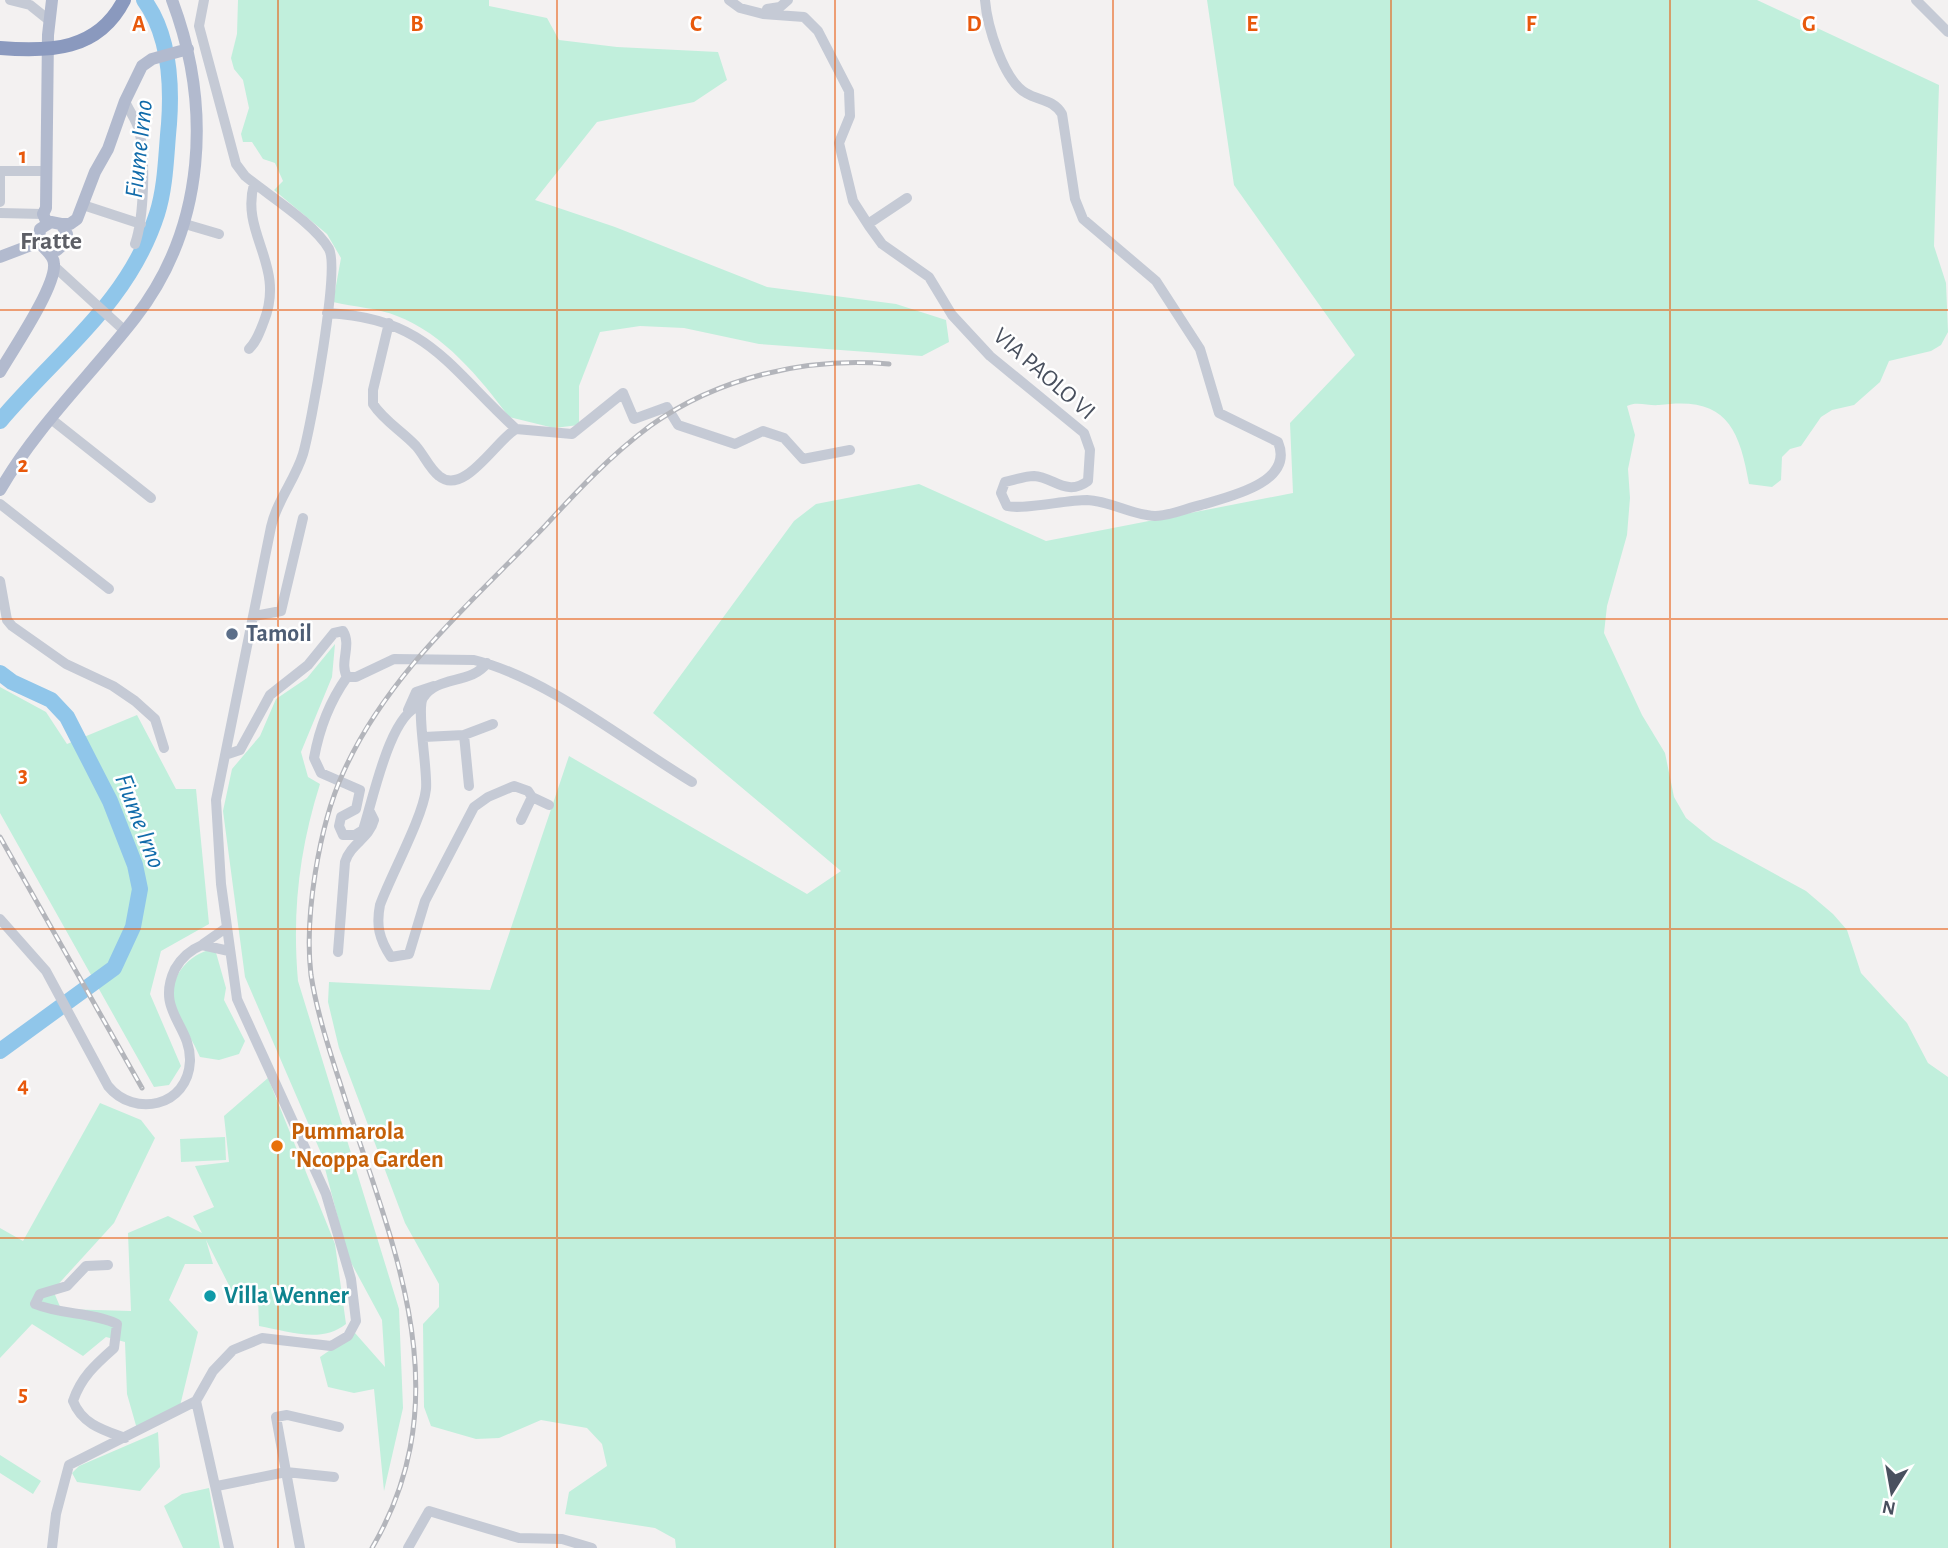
<svg xmlns="http://www.w3.org/2000/svg" width="1948" height="1548" viewBox="0 0 1948 1548" font-family="'Alegreya Sans',sans-serif">
<style>
.green{fill:#c1efdc}
.lines{fill:none;stroke-linecap:round;stroke-linejoin:round}
.river{stroke:#90c6ea;stroke-width:16}
.minor{stroke:#c5cad5;stroke-width:10}
.major{stroke:#b2bace;stroke-width:12}
.highway{stroke:#8a99be;stroke-width:14}
.rail-casing{stroke:#b3b5bb;stroke-width:5}
.rail{stroke:#fff;stroke-width:2.5;stroke-dasharray:8;stroke-linecap:butt}
.grid{fill:none;stroke:#e8590c;stroke-width:2;stroke-opacity:0.55}
.service-dot{fill:#5c6f8a;stroke:#fff;stroke-width:2.5}
.food-dot{fill:#e8710a;stroke:#fff;stroke-width:2.5}
.culture-dot{fill:#0f9aa8;stroke:#fff;stroke-width:2.5}
.labels{text-anchor:middle;dominant-baseline:central;stroke-width:5;stroke-linejoin:round;paint-order:stroke}
.street-label{font-size:24px;fill:#49505e;stroke:#fff}
.service-label{font-size:24px;font-weight:bold;fill:#4e5e75;stroke:#fff;text-anchor:start}
.food-label{font-size:24px;font-weight:bold;fill:#c56008;stroke:#fff;text-anchor:start}
.culture-label{font-size:24px;font-weight:bold;fill:#0d838f;stroke:#fff;text-anchor:start}
.water-label{font-size:26px;font-style:italic;fill:#106baa;stroke:#fff}
.neighbourhood-label{font-size:26px;font-weight:bold;fill:#5d5f66;stroke:#fff}
.grid-label{font-size:23px;text-anchor:middle;font-weight:bold;fill:#e8590c;stroke:#fff;stroke-width:5;stroke-linejoin:round;paint-order:stroke}
</style>
<rect width="100%" height="100%" fill="#f3f1f1"/>
<path class="green" d="M238 0H489V6L547 18 559 40 617 47 718 52 727 80 694 102 597 122 535 200 615 227 767 287 896 304 946 320 949 342 922 356 759 344 684 328 640 326 600 332 579 386V425L554 428 509 417C481 379 443 333 397 316 378 308 354 307 333 302L341 258 327 234 274 190 283 181 275 163 263 159 252 142H243L241 134 249 108 243 80 234 69 231 58 237 34Z
M1207 0H1757L1939 85 1934 246 1946 283 1948 332 1941 345 1931 351 1889 361 1880 382 1854 405 1832 410 1821 417 1801 446 1790 449 1782 457 1781 480 1772 487 1749 484C1739 425 1724 396 1659 405 1648 406 1637 401 1627 406L1635 435 1628 469 1630 498 1627 535 1607 606 1604 633 1642 715 1665 753 1674 797 1686 818 1713 840 1806 891 1833 914 1847 930 1861 973 1907 1023 1928 1063 1948 1077V1548H676L675 1539 655 1528 565 1514 569 1492 607 1466 602 1444 587 1428 541 1420 499 1438 476 1439 431 1426 424 1407 423 1324 439 1307V1284L405 1223 339 1048 328 1002 329 982 490 990 569 756 807 894 841 871 653 713 794 521 816 504 919 484 1046 541 1293 493 1290 423 1355 355 1234 185Z
M335 644 332 677 301 752 308 777 320 784C299 850 292 913 298 981L399 1309 403 1408 384 1491 374 1389 354 1393 328 1387 320 1357 355 1333 385 1367 382 1320 348 1257 321 1153 245 977 223 811 232 769 260 736 276 699 307 678Z
M0 687 46 712 67 744 137 715 176 789H196L209 924 161 951 150 994 181 1066 169 1085 154 1087 0 813Z
M215 949 226 988 224 1000 245 1041 239 1054 219 1060 200 1057C192 1039 180 1021 174 1002 167 978 191 951 215 949Z
M268 1078 335 1244 346 1324C321 1344 288 1331 259 1326L258 1297 237 1301 206 1240 213 1264H185L169 1300 198 1332 180 1406 137 1429 127 1394 125 1342 106 1337 83 1356 32 1324 0 1358V1228L23 1241 100 1103 141 1120 155 1138 114 1223 53 1290 61 1309 131 1311 128 1233 168 1216 202 1233 193 1216 214 1207 195 1166 229 1162 224 1116Z
M225 1137 226 1160 181 1162 180 1139Z
M158 1432 160 1467 140 1491 77 1482 72 1473 79 1466Z
M0 1455 41 1481 33 1494 0 1473Z
M209 1488 220 1548H183L164 1506 182 1494Z"/>
<g class="lines">
<path class="river" d="M0 421C58 352 128 304 157 214 166 186 166 153 169 124 172 83 169 34 144 0
M0 673 12 682 51 700 67 717 110 801 135 865 140 889 133 927 114 968 0 1051"/>
<path class="minor" d="M10 0 30 5 50 21
M729 0 740 8 763 14 804 17 818 31 849 91 850 116 839 143 853 201 869 226 882 244 929 277 952 315 990 356 1084 433 1090 450 1088 481C1066 497 1054 477 1034 476 1025 476 1014 480 1005 482L1001 493 1007 506C1022 510 1066 500 1087 500 1111 501 1131 515 1155 516 1170 516 1187 508 1201 505 1228 497 1295 483 1278 442L1219 413 1200 349 1156 281 1083 219 1075 199 1062 114C1053 99 1039 101 1026 93 1003 80 987 25 985 0
M1916 0 1948 32
M767 9 780 7 788 0
M125 101C129 111 136 119 139 130 146 157 144 218 135 244
M0 171H47
M0 202V171
M83 205 141 224
M0 213 43 214
M185 224 219 234
M868 224 907 198
M55 267 125 331
M327 313C428 318 448 367 516 429L572 434 623 393 634 419 667 407 678 425 735 444 763 431 784 438 803 459 850 450
M389 323 373 390V404C384 421 402 431 416 446 424 455 429 468 439 476 464 497 497 439 516 429
M249 349C257 341 260 331 264 321 286 265 240 234 254 184
M51 419 151 498
M0 504 109 589
M0 581 7 620 12 626 66 664 113 686 135 701 155 719 164 748
M254 616 281 611 303 518
M487 663C471 685 437 675 423 698 416 710 428 770 426 789 423 817 391 875 380 905 376 925 379 939 391 957L409 954 425 901 474 807 488 797 514 786 528 791 532 797 521 820
M347 677C330 701 319 730 314 758L321 773 360 790 356 809 341 817 339 826 343 835H355L363 830C373 800 390 713 420 706
M408 710 416 692 434 686
M464 735 469 786
M424 737 464 735 493 724
M225 755 240 750 270 695 308 665 334 633 343 631C352 646 339 662 347 677H356L394 659 474 660C548 678 627 743 692 782
M532 797 549 805
M0 919 46 971 108 1086C134 1118 188 1107 190 1061 191 1025 155 1011 175 969 181 958 190 950 202 945L229 951
M203 944 226 928
M338 952 345 862C351 843 369 839 374 820L370 812
M108 1265 86 1266 67 1286 40 1294 35 1304C61 1315 92 1312 117 1324L114 1348C96 1364 81 1377 73 1401 82 1424 103 1430 125 1438
M196 1401 213 1371 233 1350 262 1338 331 1346 348 1336 356 1321 351 1279 326 1194 237 999 221 884 216 800 271 527C277 500 295 480 303 454 311 426 340 269 329 249 314 223 269 196 245 176L236 164 199 26 204 0
M196 1401 229 1548
M217 1486 286 1472 334 1477
M52 1548 56 1514 69 1465 196 1401
M300 1548 276 1417 287 1415 339 1427
M408 1548 429 1511 519 1538 562 1539 592 1548"/>
<path class="major" d="M47 223 43 214 46 208 48 35 52 0
M61 224H70L77 219 95 172 108 149 125 101 142 66 152 59 188 49
M0 257 39 242
M0 372C12 351 56 287 54 264 54 255 44 249 39 242L40 229 51 222 61 224 67 234 66 242 57 250 45 248
M0 490C36 427 90 376 135 318 206 227 212 106 172 0"/>
<path class="highway" d="M0 48C49 52 98 51 124 0"/>
<defs>
<path id="rail" d="M0 837 142 1088
M372 1548C464 1391 390 1241 341 1086 329 1049 317 1013 311 975 304 917 319 826 343 773 387 674 472 602 545 526 578 490 611 455 650 426 718 377 807 357 889 364"/>
</defs>
<use href="#rail" class="rail-casing"/>
<use href="#rail" class="rail"/>
</g>
<path class="grid" d="M278 0V1548M557 0V1548M835 0V1548M1113 0V1548M1391 0V1548M1670 0V1548M0 310H1948M0 619H1948M0 929H1948M0 1238H1948"/>
<circle class="service-dot" cx="232" cy="634" r="7"/>
<circle class="food-dot" cx="277" cy="1146" r="7"/>
<circle class="culture-dot" cx="210" cy="1296" r="7"/>
<g class="labels">
<g class="street-label">
<text transform="translate(1044 374) rotate(41)">VIA PAOLO VI</text>
</g>
<g class="service-label">
<text x="246" y="634">Tamoil</text>
</g>
<g class="food-label">
<text x="291" y="1132">Pummarola<tspan x="291" dy="28">'Ncoppa Garden</tspan></text>
</g>
<g class="culture-label">
<text x="224" y="1296">Villa Wenner</text>
</g>
<g class="water-label">
<text transform="translate(139 149) rotate(-84)">Fiume Irno</text>
<text transform="translate(140 821) rotate(69)">Fiume Irno</text>
</g>
<g class="neighbourhood-label">
<text x="51" y="241">Fratte</text>
</g>
</g>
<g class="grid-label">
<text x="139" y="31">A</text>
<text x="417" y="31">B</text>
<text x="696" y="31">C</text>
<text x="974" y="31">D</text>
<text x="1252" y="31">E</text>
<text x="1531" y="31">F</text>
<text x="1809" y="31">G</text>
<text x="23" y="163">1</text>
<text x="23" y="472">2</text>
<text x="23" y="782">3</text>
<text x="23" y="1092">4</text>
<text x="23" y="1401">5</text>
</g>
<g transform="translate(1892 1492) rotate(191)" stroke="#ffffff" stroke-width="5" paint-order="stroke">
<path d="M0-5L12 26L0 18L-12 26Z" fill="#49505e"/>
<text y="-10" font-size="19" font-weight="bold" text-anchor="middle" fill="#49505e">N</text>
</g>
</svg>
